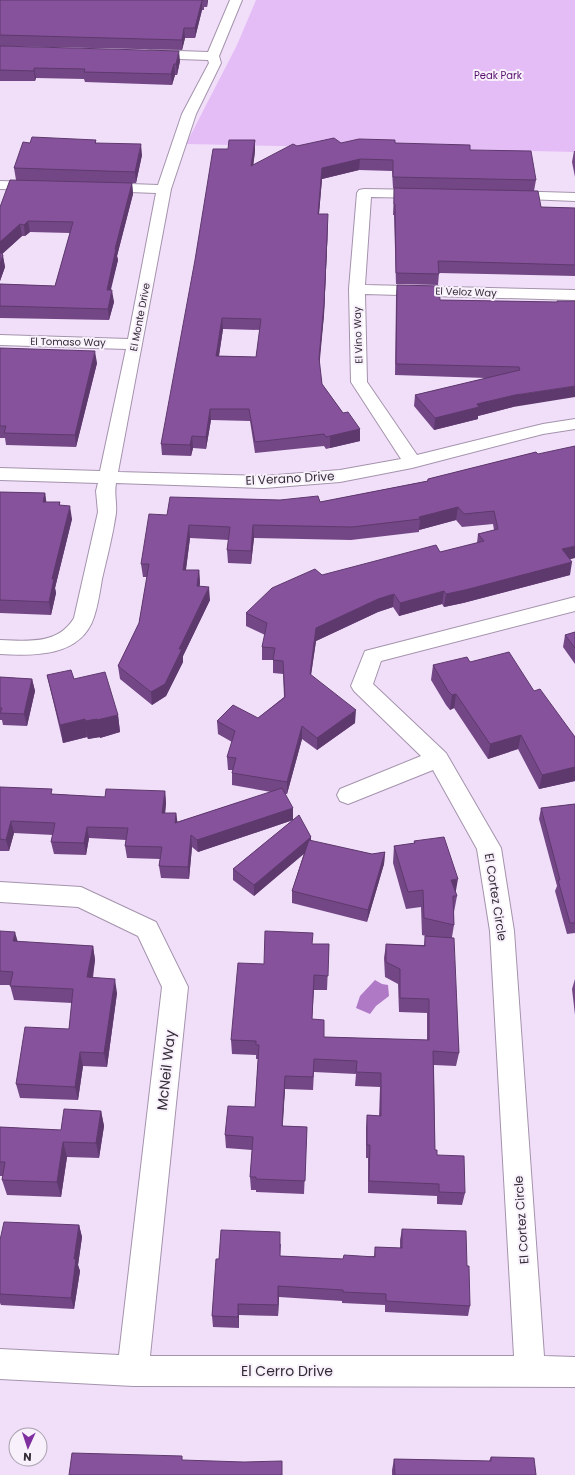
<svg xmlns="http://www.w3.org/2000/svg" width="575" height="1475" viewBox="0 0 575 1475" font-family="Poppins,sans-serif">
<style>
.green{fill:#e4bdf6}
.water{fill:#af79c6}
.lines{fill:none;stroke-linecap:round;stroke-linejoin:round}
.minor-casing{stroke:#a493ac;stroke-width:2}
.minor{fill:#fff;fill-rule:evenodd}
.wall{fill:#734786;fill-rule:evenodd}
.shaded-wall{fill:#5e396d}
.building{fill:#86529c;stroke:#5e396d;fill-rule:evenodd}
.labels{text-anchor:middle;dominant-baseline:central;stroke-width:4;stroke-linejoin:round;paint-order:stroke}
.far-park-label{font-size:10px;fill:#581170;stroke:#f8f1fc}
.far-street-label{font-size:10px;fill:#332c36;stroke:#f8f1fc}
.street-label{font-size:12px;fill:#332c36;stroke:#f8f1fc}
.near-street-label{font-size:14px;fill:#332c36;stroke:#f8f1fc}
</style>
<rect width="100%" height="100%" fill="#f1dffa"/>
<path class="green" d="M256 0H575V152L186 144 237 45Z"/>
<path class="water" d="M375 980 382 984 388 985 389 996 376 1006 370 1014 356 1008 360 996Z"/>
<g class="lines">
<defs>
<path id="minor" d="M230 0H242L219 56 221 63 196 114 171 189 118 472 264 476 340 470 401 459 351 382 349 289 357 193 359 190 364 189 424 190 429 191 431 194 429 197 424 198 371 197 365 285 575 290V300L365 294 367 382 417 455 543 424 575 419V429L543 434 412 468 340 482 264 488 116 483C114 494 117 503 116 513 113 535 107 557 102 579 100 591 98 605 94 617 81 657 34 656 0 654V640C27 641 58 645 74 618L98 512 96 491 98 483 0 480V468L100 471 126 349 0 345V335L128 339 156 193 103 191 98 190 96 187 98 184 103 183 158 185 182 114 209 63 208 60 150 58 146 57 144 54 146 51 150 50 208 52Z
M0 181 37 182 42 183 44 186 42 189 37 190 0 189Z
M508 191 575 193V201L503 198 501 195 503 192Z
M575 597V611L381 661 373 684 446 753 501 848 514 931 544 1356 575 1357V1387L133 1386 0 1379V1349L119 1355 162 987 138 936 78 907 0 902V882L81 887 156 922 188 987 150 1356H514L490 931 477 849 433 770 348 804 340 801 337 795 340 789 421 756 354 691 351 686 365 651Z"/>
</defs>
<use href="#minor" class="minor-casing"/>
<use href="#minor" class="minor"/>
</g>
<path class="wall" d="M0 0H208L207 7H204V10H202L195 38H185L182 50 0 46Z
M0 46 180 61 177 75H175L172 85 85 82 84 79 36 78 35 81H0Z
M96 140V143L142 155 136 183H132L133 194 117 256 118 260 110 290 114 302 109 320 0 318V284L55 286 70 233 30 232 25 236H22L2 254 5 267 0 281V207L16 180 14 168 30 143Z
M255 140V151L253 165 297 146 341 143H395L470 150 536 180 534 191 541 207 575 208V276L439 273 438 285 396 284 394 215H393L394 188H393L392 171 359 170 322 179 319 214 328 225 324 315 319 362 322 384 343 413 360 429V441L330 448 326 449 324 446 255 453 250 421 211 420 206 449 193 448 191 456 162 455 161 444 228 149ZM223 329 260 330 256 357 219 356Z
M574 151H575V177L572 162Z
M397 285 440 300 557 302V301H575L513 407 478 416V419L434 430 414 406 415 395 486 378 395 375 396 296Z
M0 348 97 363 76 447 6 445 5 438H0Z
M536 452 570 560V575L463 603 444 607 442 604 399 616 393 607 378 612 316 641 311 676 355 723 317 750 302 739 287 794H285L293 820 311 837V841L372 854 385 852 384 864 367 922 292 903V891L304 853 254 896 233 880V869L293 820 198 852 192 847 189 879 161 878 159 866 160 859 127 858 125 846 126 840 89 838 86 855 54 854 51 842 53 835 14 833 9 851H0V787L53 794 105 797 165 791 166 803 165 813H176L177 822 271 792 232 785V773L233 770H228L227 757 232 742 218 734 217 721 258 718 284 697 283 674 273 673V660H262V647L265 635 246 626V613L322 575 440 552 477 543 478 534 494 530 493 524 462 527 456 520 419 530V532L351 540 254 538 251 564 228 563 227 550 229 540 190 538 186 570H199L200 583 199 587 210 600 183 656V662L166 696 152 705 120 679 118 666 139 623 147 577H143L141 564 167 515 320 502 427 481 428 479Z
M0 492 45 493 46 502H60V505L72 519 55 588 56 593 51 615 0 613Z
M575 632V664L563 647 565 635Z
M470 662 534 691 575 737V781L539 789 518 749 488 759 454 708 450 710 446 705 431 680 433 665Z
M47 675 74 679 118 715 120 732 100 738V737L88 739 87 737 63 743Z
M0 677 32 679 35 691 27 726 3 725 2 720H0Z
M575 804V933L567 934 555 891 557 886 539 819 541 808Z
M414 841 456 892 457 896 454 912V925L452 937 459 1053 456 1066 434 1065 435 1150 437 1155 465 1193 462 1205 437 1204V1196L368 1193V1158H366V1128L367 1115 379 1116 380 1087 355 1086 356 1074 314 1072 313 1090 285 1089 282 1126 307 1127 304 1194 256 1192V1190H251L250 1177 252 1150 226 1148 225 1135 255 1107 258 1059H256V1055L232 1054 231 1040 264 964 312 944H329L327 990H314L312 1019 324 1037 427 1040V1013L399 1012 398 984 385 977 384 958 386 944 424 945 425 936 429 937 422 935 421 907 406 909 393 863 394 846 414 844Z
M0 931 18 942 93 946 95 960 93 978 117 993 107 1067 83 1066 78 1100 20 1098 16 1084 69 1029 72 1003 14 1000 10 985H0Z
M575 979V1015L572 989Z
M101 1111 104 1126 99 1158 67 1157 61 1197 7 1195 2 1180 3 1176H0V1127L61 1130Z
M79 1225 82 1237 78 1265 80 1271 74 1309 1 1305 0 1303V1240Z
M402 1229 467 1266 470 1306 468 1316 385 1312V1305L342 1303V1301L279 1297 278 1316 239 1315V1328L213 1327 212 1316 219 1259 281 1244 280 1256 343 1259 374 1256 375 1247 400 1248V1240Z
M491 1457 536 1475H392V1470L394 1459 489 1461Z"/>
<path class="shaded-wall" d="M202 0V10L195 38V28Z
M207 0H208L207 7Z
M184 28 185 38 182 50V40Z
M179 51 180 61 177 75 176 64Z
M174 64 175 75 172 85 171 74Z
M34 68 36 78 35 81 34 71Z
M255 140V151L252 177 251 166Z
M141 144 142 155 136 183 135 172Z
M360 159 359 170 322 179 318 225V214L322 168Z
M132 183 133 194 117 256 118 260 108 302 107 290 115 249Z
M28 221 30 232 25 236 24 225Z
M20 224 22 236 0 256V242Z
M328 225 324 315 319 370V358Z
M3 255 5 267 0 281V264Z
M112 290 114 302 109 320 108 309Z
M222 318 223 329 217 368 216 356Z
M95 351 97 363 76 447 75 435Z
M575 386V397L513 407 478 416V419L434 430 435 418 477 404 515 395Z
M210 409 211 420 206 449V437Z
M360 429V441L330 448V436Z
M192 436 193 448 191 456 190 445Z
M45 493 47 506 43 502Z
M70 506 72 519 55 588 56 593 51 615 49 602 52 579Z
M458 507 456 520 419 530 420 519 419 517Z
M189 525 190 538 184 583 183 570Z
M253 525 254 538 251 564V551Z
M575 546V558L560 562 562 549Z
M572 562 570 575 463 603 444 607 446 594Z
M199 570 200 583 198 599 197 586Z
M209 587 210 600 183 656V662L166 696 152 705 151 692 179 649Z
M444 591 442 604 399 616 400 603Z
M394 594 393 607 378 612 316 641 309 687 310 674 316 628 378 599Z
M32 679 35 691 27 726 24 714Z
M456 694 454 708 450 710 452 695Z
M356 710 355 723 317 750V738Z
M118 715 120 732 100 738 97 720Z
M85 719 87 737 63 743 60 725Z
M97 719 100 737 88 739 85 721Z
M302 726V739L287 794V782Z
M521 735 518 749 488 759 490 744Z
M575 767V781L539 789 542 775Z
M165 791 166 803 164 825 162 813Z
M293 808V820L198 852 197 840Z
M176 813 178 825 175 823Z
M11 821 14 833 9 851 6 840Z
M87 827 89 838 86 855 84 843Z
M191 835 192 847 189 879 188 867Z
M311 837V848L254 896V885Z
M385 852 384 864 367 922 368 910Z
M458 879 455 896 451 880Z
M15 932 19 946 13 941Z
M93 946 95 960 90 991 87 977Z
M115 979 117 993 107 1067 104 1053Z
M80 1052 83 1066 78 1100 75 1087Z
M285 1076V1089L282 1139V1126Z
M101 1111 104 1126 99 1158 96 1143Z
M63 1142 67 1157 61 1197 57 1182Z
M79 1225 82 1237 78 1265 80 1271 74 1309 71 1298 74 1259Z
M278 1286 279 1297 278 1316Z
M238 1304 239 1315V1328L238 1317Z"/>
<path class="building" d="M0 0H204H202L195 28H184L182 40 0 35Z
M0 46 179 51 176 64H174L171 74 84 72 85 69 34 68V71L0 70Z
M32 137 96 140 95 143 141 144 135 172 14 168 23 142 30 143Z
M334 138 341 143 359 139 395 140V143L470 145V150L531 151 536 180 393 177V160L360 159 322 168 318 214H328L324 304 319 358 322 384 343 413 348 412 360 429 330 436 326 437 324 434 255 442 249 409H210L206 437 192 436 190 445 161 444 195 260 213 149H228L229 140H255L251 166 293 144 297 146ZM222 318 261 319 256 357 216 356Z
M10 180 132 183 115 249H116L107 290H112L108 309 0 306V284L55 286 73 222 28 221 24 225 20 224 0 242V207Z
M394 188 538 191 541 207 575 208V265L438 261 439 274 396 273 395 204H394Z
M0 252 3 255 0 264Z
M397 285 439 286 440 300 557 302V301H575V386L515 395 477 404 479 407 435 418 415 395 520 370 519 367 396 364Z
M0 348 95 351 75 435 4 433 6 426H0Z
M575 446V546L562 549 572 562 465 590 446 594 444 591 400 603 394 594 378 599 316 628 310 674 356 710 317 738 302 726 287 782 232 773 236 758 227 757 235 731 217 721 233 705 258 718 285 697 283 661 273 660 275 648 262 647 267 623 246 613 272 588 315 569 322 575 436 545 440 552 484 541 478 534 498 529 494 511 464 514 458 507 419 517 420 519 352 527 253 525 251 551 227 550 230 527 189 525 183 570H199L197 586 209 587 179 649H182L165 684 151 692 118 666 139 623 149 564H141L149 514 167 515 170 497 280 500 318 496 320 502 428 481V479L536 452 538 454Z
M0 492 45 493 43 502H60L59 505 70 506 52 579H54L49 602 0 600Z
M575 632V648L565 635Z
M509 652 534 691 540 689 575 737V767L542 775 521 735 490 744 456 694 452 695 448 691 433 665 467 657 470 662Z
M71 670 74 679 105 672 118 715 97 720V719L85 721V719L60 725 47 675Z
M0 677 32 679 24 714 0 713 2 708H0Z
M0 787 52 789 51 794 105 797 106 789 165 791 162 813H176L175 823 282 788 293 808 197 840 191 835 188 867 159 866 162 847 125 846 128 828 87 827 84 843 51 842 55 823 11 821 6 840 0 839Z
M575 804V923H570L558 880H560L541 808Z
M299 815 311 837 254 885 233 869Z
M444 837 458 879 451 880 457 896H453L454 925 424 918 423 890 408 892 394 846 415 843 414 841Z
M309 840 372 854 385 852 368 910 292 891Z
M0 931 15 932 13 941 93 946 87 977 115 979 104 1053 80 1052 75 1087 16 1084 25 1027 69 1029 73 989 10 986 13 972 0 971Z
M265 931 313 933 312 944H329L328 976 314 975 312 1019 324 1020V1037L429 1040V999L400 998V969L386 962V944L425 946V936L454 938 459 1053 433 1051 435 1150H437V1155L464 1156 465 1193 439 1192V1184L369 1181 370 1145H367V1115L381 1116V1073L356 1072 357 1061 314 1059 313 1077 285 1076 282 1126 307 1127 305 1181 256 1179V1177H250L253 1137 225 1135 228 1106 255 1107 259 1045H256V1041L231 1040 238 963 264 964Z
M64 1109 101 1111 96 1143 63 1142 57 1182 2 1180 5 1162H0V1127L61 1130Z
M4 1222 79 1225 74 1259H76L71 1298 0 1294V1240Z
M402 1229 466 1231 467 1266H469L470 1306 386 1301V1294L343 1292V1290L278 1286V1305L238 1304V1317L212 1316 216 1259H219L221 1230 280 1232V1256L343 1259 344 1255 375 1257V1247L402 1248Z
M72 1453 182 1456V1460L244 1462 282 1461V1475H69Z
M491 1457 534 1458 536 1475H395L394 1459 491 1461Z"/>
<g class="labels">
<g class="far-park-label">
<text x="498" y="75">Peak Park</text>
</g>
<g class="far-street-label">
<text transform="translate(466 292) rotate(2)">El Veloz Way</text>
<text transform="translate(140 317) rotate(-79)">El Monte Drive</text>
<text transform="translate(358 335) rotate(-92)">El Vino Way</text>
<text transform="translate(68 342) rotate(1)">El Tomaso Way</text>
</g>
<g class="street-label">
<text transform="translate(290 478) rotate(-3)">El Verano Drive</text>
<text transform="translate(496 897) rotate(81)">El Cortez Circle</text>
<text transform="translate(521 1220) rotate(-94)">El Cortez Circle</text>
</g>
<g class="near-street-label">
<text transform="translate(166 1070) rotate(-84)">McNeil Way</text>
<text x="287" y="1371">El Cerro Drive</text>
</g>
</g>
<g transform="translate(28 1447) rotate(183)"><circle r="19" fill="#f8f1fc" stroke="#a9a2ad"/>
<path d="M0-3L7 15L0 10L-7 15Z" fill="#802f9f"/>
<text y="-6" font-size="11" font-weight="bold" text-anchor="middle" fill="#332c36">N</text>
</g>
</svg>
